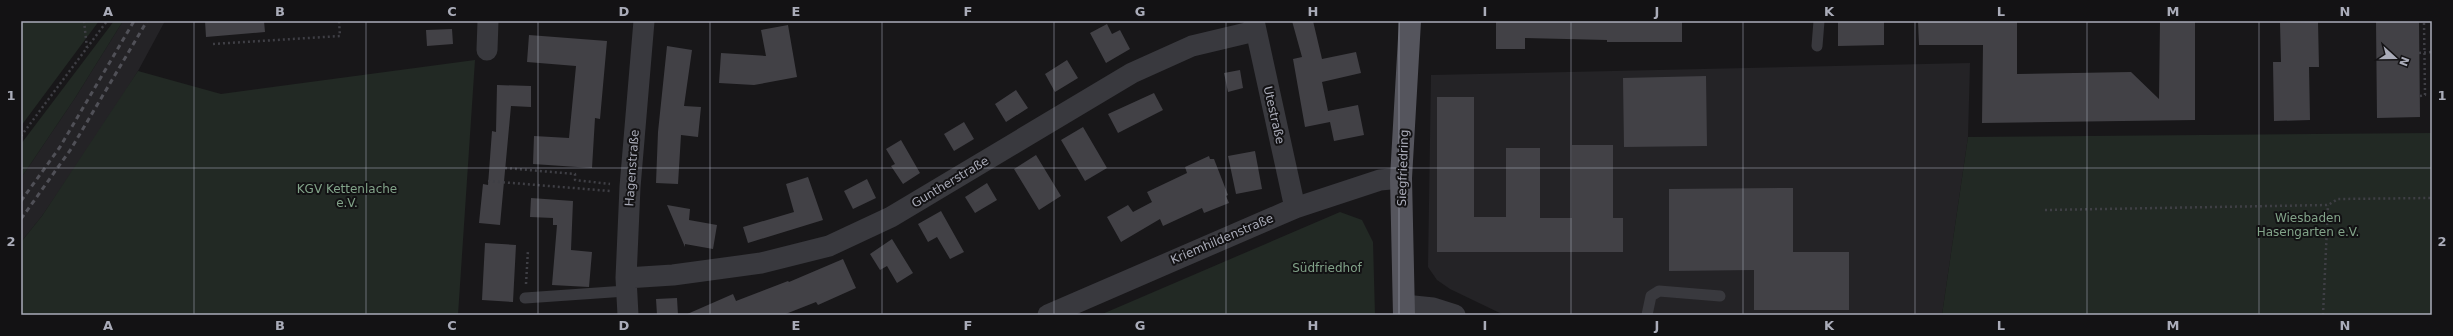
<svg xmlns="http://www.w3.org/2000/svg" width="2453" height="336" viewBox="0 0 2453 336" font-family="'DejaVu Sans',sans-serif">
<style>
.built{fill:#242326}
.green{fill:#222924}
.building{fill:#424146}
.lines{fill:none;stroke-linecap:round;stroke-linejoin:round}
.path{stroke:#3f3f45;stroke-width:2.5;stroke-dasharray:2 3;stroke-linecap:butt}
.service{stroke:#39393e;stroke-width:11}
.minor{stroke:#39393e;stroke-width:21}
.primary{stroke:#55555d;stroke-width:22}
.rail{stroke:#505057;stroke-width:3;stroke-dasharray:5 4;stroke-linecap:butt}
.grid{fill:none;stroke:#aaacb9;stroke-width:1;stroke-opacity:0.55}
.labels{text-anchor:middle;dominant-baseline:central;stroke-width:4;stroke-linejoin:round;paint-order:stroke}
.street-label{font-size:12px;fill:#aaacb9;stroke:#131214}
.park-label{font-size:12px;fill:#82a389;stroke:#131214}
.neatline{fill:none;stroke:#aaacb9;stroke-width:1.5}
.grid-label{font-size:13px;text-anchor:middle;font-weight:bold;fill:#aaacb9}
</style>
<rect width="100%" height="100%" fill="#181719"/>
<path class="built" d="M123 21H165L138 71 108 119 42 216 21 242V178L75 98Z
M1970 63 1968 137 1942 315H1504L1450 289 1437 280 1428 267 1431 75Z"/>
<path class="green" d="M21 21H99L21 126Z
M114 21H123L75 98 21 178V144Z
M475 60 458 315H21V242L42 216 138 71 221 94Z
M2432 133V315H1942L1968 137Z
M1340 212 1362 220 1373 242 1375 315H1100Z"/>
<path class="building" d="M205 21H264L265 32 206 37Z
M1292 21H1313L1322 59 1356 52 1361 73 1322 82 1328 111 1358 105 1364 135 1334 141 1330 122 1305 127 1293 59 1302 57Z
M1496 21H1682V42H1607V40L1525 38V49H1496Z
M1838 21H1884V45L1838 46Z
M1918 21H2017V74L2131 72 2159 99 2160 21H2195V120L1982 123 1983 45H1919Z
M2376 21H2419L2420 117 2377 118Z
M2318 22 2319 67H2309L2310 120 2274 121 2273 62H2281L2280 23Z
M1107 24 1112 34 1120 30 1130 49 1106 63 1090 33Z
M788 25 797 77 754 85 719 83 721 53 766 56 761 30Z
M452 29 453 44 427 46 426 30Z
M529 35 607 41 600 119 595 118 592 168 533 164 534 136 569 138 576 66 527 62Z
M667 46 692 50 684 106 701 107 698 137 681 135 678 184 656 183 658 132Z
M1067 60 1078 78 1055 92 1045 74Z
M1240 70 1243 88 1228 92 1224 73Z
M1706 76 1707 146 1624 147 1623 78Z
M497 85 531 86V107L511 106 500 225 479 223 483 184 488 185 492 131 496 132Z
M1016 90 1028 108 1006 122 995 104Z
M1154 93 1163 110 1118 133 1108 114Z
M1437 97H1474V217H1506V148H1540V218H1572V145H1613V218H1623V252H1437Z
M964 122 974 139 954 151 944 134Z
M1083 127 1107 168 1085 181 1061 140Z
M901 140 920 173 903 184 891 166 895 164 886 149Z
M1255 151 1262 189 1236 194 1228 156Z
M1036 155 1061 196 1039 210 1014 169Z
M1209 156 1210 159H1214L1228 195 1226 196 1229 203 1204 213 1202 208 1163 226 1160 219 1121 242 1107 217 1128 205 1133 212 1152 202 1147 192 1187 173 1185 167Z
M808 177 823 220 748 243 743 227 794 212 786 184Z
M867 179 876 198 853 209 844 191Z
M987 183 997 200 975 213 965 197Z
M1793 188V252H1849V310H1754V270L1669 271V189Z
M531 198 573 201 571 250 592 252 589 287 552 285 557 225H553V218L530 217Z
M667 205 690 209 689 220 717 225 713 249 685 244V247Z
M941 211 964 252 950 259 937 237 928 242 918 224Z
M892 239 913 273 897 283 887 266 880 270 870 254Z
M485 243 516 245 513 302 482 300Z
M843 259 856 288 818 305 816 302 783 315H685L733 294 736 301 788 281 789 282Z
M677 298 678 315H657L656 299Z"/>
<g class="lines">
<path class="path" d="M84 21 87 48
M213 44 340 36 339 21
M2419 53 2432 52
M2420 96 2425 95 2424 21
M21 136 107 21
M505 168 575 174V180L610 184
M488 181 610 191
M2045 210 2328 205 2338 199 2432 198
M526 284 528 250
M2323 315 2328 205"/>
<path class="service" d="M1817 46 1819 21
M525 298 626 291
M1647 315 1651 296 1659 291 1720 296"/>
<path class="minor" d="M1254 21 1295 208
M487 50 488 21
M626 278 673 275 761 263 829 246 891 217 1132 73 1192 46 1255 31
M1404 305 1433 308 1455 315
M628 315 626 278 630 187 644 21
M1048 315 1295 208 1380 180 1401 178"/>
<path class="primary" d="M1404 315 1401 178 1410 21"/>
<path class="rail" d="M21 201 60 147 134 21
M21 219 71 149 147 21"/>
</g>
<path class="grid" d="M194 21V315M366 21V315M538 21V315M710 21V315M882 21V315M1054 21V315M1226 21V315M1399 21V315M1571 21V315M1743 21V315M1915 21V315M2087 21V315M2259 21V315M21 168H2432"/>
<g class="labels">
<g class="street-label">
<text transform="translate(1274 115) rotate(77)">Utestraße</text>
<text transform="translate(632 168) rotate(-86)">Hagenstraße</text>
<text transform="translate(1403 168) rotate(-88)">Siegfriedring</text>
<text transform="translate(950 182) rotate(-31)">Guntherstraße</text>
<text transform="translate(1222 239) rotate(-23)">Kriemhildenstraße</text>
</g>
<g class="park-label">
<text x="347" y="189">KGV Kettenlache<tspan x="347" dy="14">e.V.</tspan></text>
<text x="2308" y="218">Wiesbaden<tspan x="2308" dy="14">Hasengarten e.V.</tspan></text>
<text x="1327" y="268">Südfriedhof</text>
</g>
</g>
<rect width="2453" height="336" fill="none" stroke="#131214" stroke-width="44"/>
<g transform="translate(2395 58) rotate(111)" stroke="#131214" stroke-width="3" paint-order="stroke">
<path d="M0-3L7 15L0 10L-7 15Z" fill="#aaacb9"/>
<text y="-6" font-size="11" font-weight="bold" text-anchor="middle" fill="#aaacb9">N</text>
</g>
<rect x="22" y="22" width="2409" height="292" class="neatline"/>
<g class="grid-label">
<text x="108" y="16">A</text>
<text x="280" y="16">B</text>
<text x="452" y="16">C</text>
<text x="624" y="16">D</text>
<text x="796" y="16">E</text>
<text x="968" y="16">F</text>
<text x="1140" y="16">G</text>
<text x="1313" y="16">H</text>
<text x="1485" y="16">I</text>
<text x="1657" y="16">J</text>
<text x="1829" y="16">K</text>
<text x="2001" y="16">L</text>
<text x="2173" y="16">M</text>
<text x="2345" y="16">N</text>
<text x="11" y="100">1</text>
<text x="2442" y="100">1</text>
<text x="11" y="246">2</text>
<text x="2442" y="246">2</text>
<text x="108" y="330">A</text>
<text x="280" y="330">B</text>
<text x="452" y="330">C</text>
<text x="624" y="330">D</text>
<text x="796" y="330">E</text>
<text x="968" y="330">F</text>
<text x="1140" y="330">G</text>
<text x="1313" y="330">H</text>
<text x="1485" y="330">I</text>
<text x="1657" y="330">J</text>
<text x="1829" y="330">K</text>
<text x="2001" y="330">L</text>
<text x="2173" y="330">M</text>
<text x="2345" y="330">N</text>
</g>
</svg>
